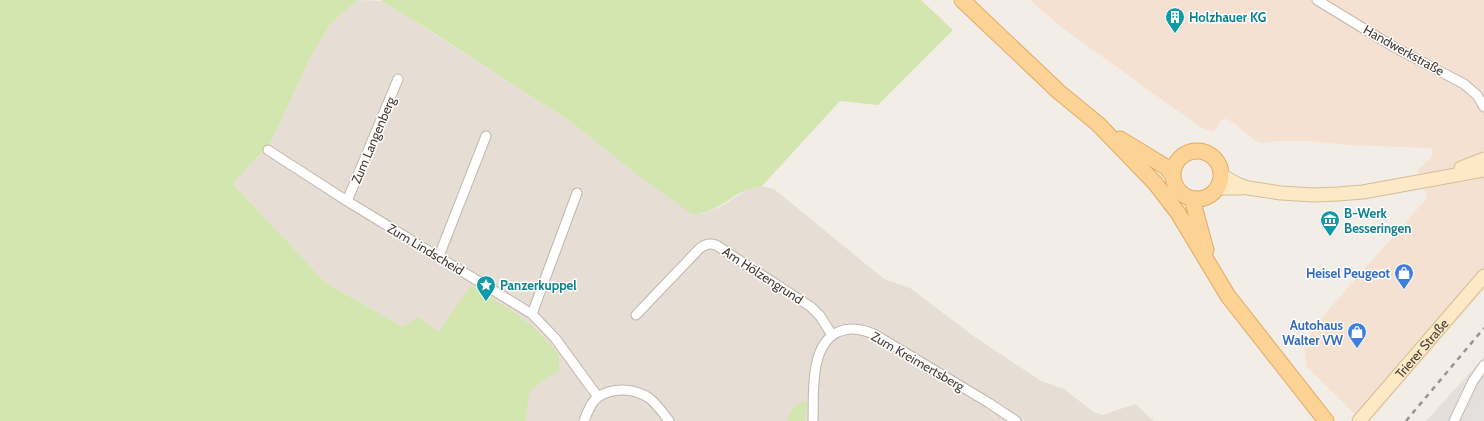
<svg xmlns="http://www.w3.org/2000/svg" width="1484" height="421" viewBox="0 0 1484 421" font-family="Cabin,sans-serif">
<style>
.residential{fill:#e6ded4}
.commercial{fill:#f4e1d1}
.industrial{fill:#e5dfdb}
.green{fill:#d4e6af}
.parking{fill:#e3e0de}
.lines{fill:none;stroke-linecap:round;stroke-linejoin:round}
.street-casing{stroke:#c1b6ab;stroke-width:11}
.secondary-casing{stroke:#d5bd98;stroke-width:15}
.primary-casing{stroke:#e1ac65;stroke-width:17}
.street{stroke:#fff;stroke-width:9}
.secondary{stroke:#fde9c5;stroke-width:13}
.primary{stroke:#fcd295;stroke-width:15}
.rail{stroke:#959595;stroke-width:2.5;stroke-dasharray:5 5;stroke-linecap:butt}
.labels{text-anchor:middle;dominant-baseline:central;stroke-width:3;stroke-linejoin:round;paint-order:stroke}
.culture-label{font-size:13px;font-weight:bold;fill:#0d838f;stroke:#fff;text-anchor:start}
.street-label{font-size:13px;fill:#453d35;stroke:#fff}
.shop-label{font-size:13px;font-weight:bold;fill:#366cbe;stroke:#fff;text-anchor:end}
</style>
<rect width="100%" height="100%" fill="#f2ede6"/>
<path class="residential" d="M357 0 383 1 571 122 640 177 702 214 720 207 745 191 762 186 774 189 884 279 910 288 972 335 1041 381 1064 389 1092 411 1102 415 1135 404 1154 421H525L530 392 541 382 543 338 538 332 513 358 403 327 326 283 233 184 271 142 311 56 330 25Z"/>
<path class="commercial" d="M1030 0H1484V289L1370 421H1362L1306 366 1305 344 1317 323 1427 198 1417 170 1429 160 1433 153 1432 148 1347 145 1311 141H1274L1263 143 1254 140 1233 122 1226 119H1222L1215 130 1212 131 1200 127 1064 29Z"/>
<path class="industrial" d="M1484 357V421H1426Z"/>
<path class="green" d="M0 0H357L330 25 311 56 271 142 233 184 326 283 403 327 418 317 438 332 471 286 518 315 538 331 559 355V371L541 382 530 392 525 421H0Z
M380 0H921L953 30 878 105 840 101 762 186C756 188 749 189 744 191 725 200 714 214 692 214L640 177 571 122 429 30Z
M807 401 805 421H787C792 409 793 403 807 401Z"/>
<path class="parking" d="M1484 393V421H1468L1470 416Z"/>
<g class="lines">
<defs>
<path id="street" d="M1317 0 1394 47 1464 84 1477 95 1484 107
M268 150 347 201 532 314 555 338 598 397
M347 201 398 79
M439 256 486 136
M532 314 577 193
M636 315 700 248C706 244 709 243 716 245L811 307 820 316 832 335
M584 421C587 413 591 402 598 397 613 387 634 388 649 398 657 404 663 413 669 421
M813 421C814 395 809 345 838 332 850 327 861 329 874 334L989 403 1016 421
M1454 421 1473 381 1484 365"/>
<g id="secondary">
<path d="M1461 168 1484 159"/>
<path d="M1221 175 1237 184 1248 188 1281 193 1314 195 1338 194 1363 192 1484 170"/>
<path d="M1218 188H1242"/>
<path id="s1" d="M1359 421 1484 276"/>
</g>
<path id="primary" d="M962 0 1059 92 1098 124 1155 183 1178 213 1228 296 1326 421
M1120 139 1166 167 1172 175
M1173 175a24 24 0 1 1 48 0a24 24 0 1 1-48 0Z
M1192 199 1206 250"/>
</defs>
<use href="#street" class="street-casing"/>
<use href="#secondary" class="secondary-casing"/>
<use href="#primary" class="primary-casing"/>
<use href="#street" class="street"/>
<use href="#secondary" class="secondary"/>
<use href="#primary" class="primary"/>
<path class="rail" d="M1406 421 1484 328"/>
</g>
<defs>
<symbol id="building-pin" viewBox="-11 -11 22 30"><path d="M0 17L-7.5 6A9.5 9.5 0 1 1 7.5 6Z" fill="#0f9aa8" stroke="#fff"/><path d="M-4-6H4V6H1V3H-1V6H-4ZM-2.5-4.3h1.7v1.8h-1.7ZM.8-4.3h1.7v1.8H.8ZM-2.5-1h1.7V.8h-1.7ZM.8-1h1.7V.8H.8Z" fill="#fff"/></symbol>
<symbol id="museum-pin" viewBox="-11 -11 22 30"><path d="M0 17L-7.5 6A9.5 9.5 0 1 1 7.5 6Z" fill="#0f9aa8" stroke="#fff"/><path d="M0-6L6-3V-2H-6V-3ZM-5-1h2V3h-2ZM-1-1h2V3h-2ZM3-1h2V3H3ZM-6 4H6V6H-6Z" fill="#fff"/></symbol>
<symbol id="shop-pin" viewBox="-11 -11 22 30"><path d="M0 17L-7.5 6A9.5 9.5 0 1 1 7.5 6Z" fill="#3f7fe0" stroke="#fff"/><path d="M-5-2.5h2.3a2.7 3.5 0 0 1 5.4 0H5L5.5 6h-11ZM-1.5-2.5h3a1.5 2.3 0 0 0-3 0Z" fill="#fff"/></symbol>
<symbol id="sight-pin" viewBox="-11 -11 22 30"><path d="M0 17L-7.5 6A9.5 9.5 0 1 1 7.5 6Z" fill="#0f9aa8" stroke="#fff"/><path d="M0-6L1.8-2.2L6-1.7L2.9 1.2L3.7 5.4L0 3.3L-3.7 5.4L-2.9 1.2L-6-1.7L-1.8-2.2Z" fill="#fff"/></symbol>
</defs>
<g fill-rule="evenodd">
<use href="#building-pin" x="1164" y="6" width="22" height="30"/>
<use href="#museum-pin" x="1319" y="209" width="22" height="30"/>
<use href="#shop-pin" x="1393" y="262" width="22" height="30"/>
<use href="#sight-pin" x="475" y="274" width="22" height="30"/>
<use href="#shop-pin" x="1346" y="321" width="22" height="30"/>
</g>
<g class="labels">
<g class="culture-label">
<text x="1189" y="17">Holzhauer KG</text>
<text x="1344" y="213">B-Werk<tspan x="1344" dy="15">Besseringen</tspan></text>
<text x="500" y="285">Panzerkuppel</text>
</g>
<g class="street-label">
<text transform="translate(1404 50) rotate(29)">Handwerkstraße</text>
<text transform="translate(373 140) rotate(-67)">Zum Langenberg</text>
<text transform="translate(426 249) rotate(31)">Zum Lindscheid</text>
<text transform="translate(763 275) rotate(33)">Am Hölzengrund</text>
<text stroke="none"><textPath href="#s1" startOffset="96">Trierer Straße</textPath></text>
<text transform="translate(918 361) rotate(30)">Zum Kreimertsberg</text>
</g>
<g class="shop-label">
<text x="1390" y="273">Heisel Peugeot</text>
<text x="1343" y="325">Autohaus<tspan x="1343" dy="15">Walter VW</tspan></text>
</g>
</g>
</svg>
